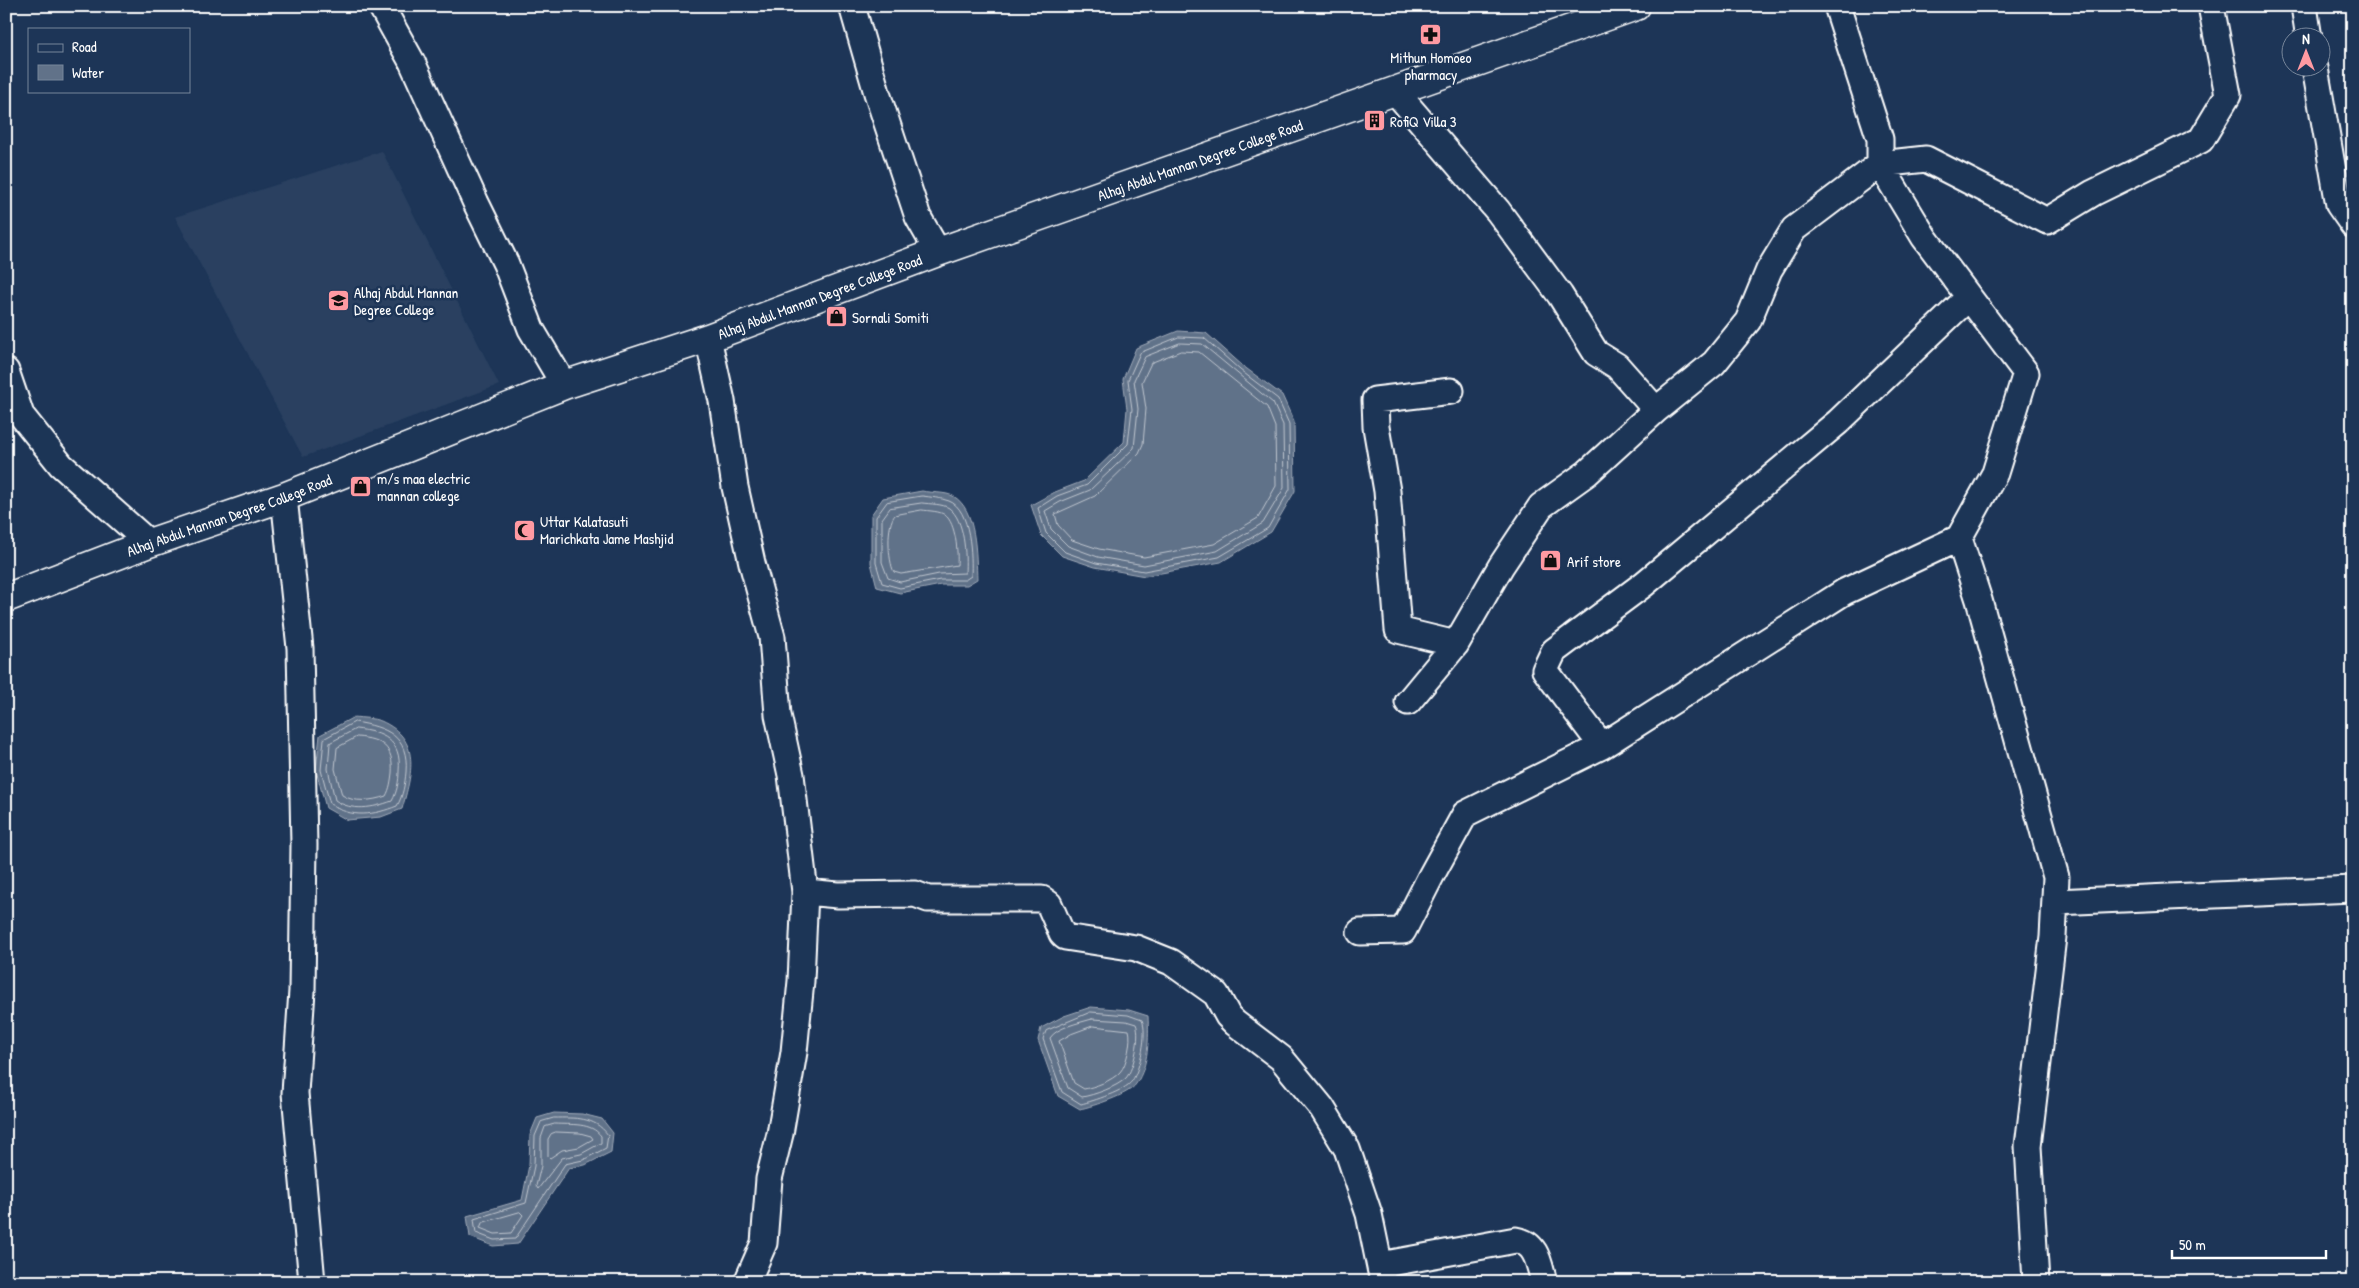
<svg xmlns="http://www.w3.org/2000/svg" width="2359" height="1288" viewBox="0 0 2359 1288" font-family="'Patrick Hand',sans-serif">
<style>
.built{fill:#2a4161}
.water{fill:#617289;stroke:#a0aab8}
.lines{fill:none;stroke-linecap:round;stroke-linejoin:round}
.shore{stroke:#c0c7d0;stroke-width:1}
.street-casing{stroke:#fff;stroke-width:29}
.secondary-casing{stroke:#fff;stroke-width:31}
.street{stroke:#1d3557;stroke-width:25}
.secondary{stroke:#1d3557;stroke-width:28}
.labels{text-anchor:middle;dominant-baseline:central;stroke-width:5;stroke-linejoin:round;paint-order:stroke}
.poi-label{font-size:15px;fill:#fff;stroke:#1d3557;text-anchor:start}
.street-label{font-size:15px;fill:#fff;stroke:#1d3557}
</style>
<rect width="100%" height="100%" fill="#1d3557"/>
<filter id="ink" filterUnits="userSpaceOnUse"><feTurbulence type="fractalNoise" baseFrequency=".02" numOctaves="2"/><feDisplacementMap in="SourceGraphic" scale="10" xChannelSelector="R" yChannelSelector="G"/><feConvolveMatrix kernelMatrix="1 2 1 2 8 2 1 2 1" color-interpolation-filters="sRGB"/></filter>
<g filter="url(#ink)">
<path class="built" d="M382 151 499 385 303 457 175 217Z"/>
<path class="water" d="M1178 331 1206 333 1243 366 1282 395 1294 422 1295 491 1271 532 1221 562 1145 576 1095 567 1062 556 1041 535 1031 505 1055 492 1084 481 1124 442 1127 409 1123 379 1136 348Z
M922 491C931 493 945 492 953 496 977 509 976 556 977 579L967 585H941L900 593 877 587 871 563V515L883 498Z
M354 717C362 718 373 718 381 721 422 739 412 774 402 809L381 817 347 820 326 808 316 770 320 735Z
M1091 1007 1129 1010 1148 1016C1149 1038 1149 1065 1136 1084 1129 1095 1093 1106 1080 1109L1058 1096 1038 1040 1041 1028 1064 1016Z
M554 1113 582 1114 602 1119 613 1133 611 1152 585 1165 569 1168 518 1244 493 1246 470 1237 467 1216 522 1200 529 1165 530 1135 537 1118Z"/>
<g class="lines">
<path class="shore" d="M1179 337 1204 338 1240 370 1278 399 1289 424 1290 489 1268 528 1219 557 1144 571 1096 563 1065 552 1046 533 1038 508 1057 496 1087 485 1128 444 1132 409 1128 380 1140 353Z
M1180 343 1202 344 1273 403 1283 425 1284 488 1263 523 1217 551 1144 565 1098 557 1068 546 1051 529 1045 511 1060 502 1090 490 1134 448 1138 409 1134 380 1145 357Z
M1181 351 1199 352 1267 407 1275 427 1276 486 1258 518 1214 544 1144 557 1099 549 1072 540 1058 525 1055 514 1095 496 1139 453 1143 444 1146 409 1142 382 1151 363Z
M922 496C930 497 941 498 949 501 971 509 972 557 971 576L965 580H940L900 588 882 583 876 563V517L887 502Z
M922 503C930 504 943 504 949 508 965 520 966 555 965 573L939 574 900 582 888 578 882 562V519L890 508Z
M922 510C929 511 940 511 945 515 956 523 958 553 957 565L901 574 894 572C888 561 886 524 895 515Z
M355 722C387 727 409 736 406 772 405 783 403 796 397 806 374 815 352 819 330 804L321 770 324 739Z
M356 729C383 732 402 740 399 771 399 781 397 792 392 801 373 808 352 812 335 800L328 769 330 743Z
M357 737C382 739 394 747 392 773 391 781 390 789 386 796 372 801 354 803 342 795L335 769 337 748Z
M1091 1012 1128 1015 1142 1020C1148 1033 1140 1069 1132 1081 1125 1091 1093 1101 1081 1104L1062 1092 1043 1039 1046 1031Z
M1092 1019 1126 1021 1136 1024C1141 1035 1134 1069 1126 1078 1117 1087 1094 1095 1082 1097L1068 1088 1050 1038C1057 1027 1079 1023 1092 1019Z
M1093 1026 1129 1030C1132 1039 1127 1065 1120 1072 1112 1081 1094 1087 1084 1089L1074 1083 1059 1041 1071 1034Z
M554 1118C575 1118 594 1116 608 1135L606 1148 583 1160 565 1164 515 1239 494 1240 476 1233 474 1219 526 1203 534 1166 535 1136 541 1122Z
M555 1124C571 1125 591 1122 601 1136V1143L581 1154 562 1158 538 1189 536 1186 541 1166V1138L545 1127Z
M556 1132 580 1133 591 1136 593 1139 579 1147 562 1150 550 1158 548 1156V1139L551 1134Z
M520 1212 523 1215 511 1233 495 1234 480 1228 482 1223Z"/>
<defs>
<path id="street" d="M381 6 412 62 476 203 506 264 531 329 564 385
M852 6 877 93 918 217 938 252
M1837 6 1880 139V164L1924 237 2026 373 1995 473 1959 538 1979 600 2056 877 2053 937 2028 1146 2036 1282
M2304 6 2309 38
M2315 68 2339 205 2353 225
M1395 91 1498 211 1560 295 1596 353 1617 366 1656 410
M708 338 722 401 735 487 752 563 772 637 778 715 791 775 805 892 801 981 794 1052 780 1134 769 1179 764 1243 747 1282
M6 371 21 415 61 465 149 543
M1451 391 1375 400 1376 427 1387 491 1398 630 1456 644
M284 497 300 648 304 845 302 991 295 1093 312 1282
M1408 702 1456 644 1501 566 1541 506 1587 473 1656 410 1714 363 1748 321 1769 270 1794 229 1880 164 1926 159 2047 221 2093 193 2201 140 2228 95 2211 6
M1602 746 1844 592 1959 538
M805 892 838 895 915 894 928 899H1042L1049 904 1062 934 1065 937 1136 948 1171 962 1216 994 1228 1016 1235 1023 1281 1058 1322 1108 1347 1149 1369 1214 1383 1282
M2055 902 2353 889
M1360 932 1403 931 1431 876 1465 814 1602 746 1545 670 1554 651 1644 584 1838 422 1969 297
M1380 1265 1516 1240C1537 1243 1539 1264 1544 1282"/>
<g id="secondary">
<path id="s1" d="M6 598 149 543 284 497 564 385 708 338 938 252 1636 6"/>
</g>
</defs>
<use href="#street" class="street-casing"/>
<use href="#secondary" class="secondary-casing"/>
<use href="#street" class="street"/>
<use href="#secondary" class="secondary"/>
</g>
</g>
<defs>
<symbol id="pharmacy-square" viewBox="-11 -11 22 22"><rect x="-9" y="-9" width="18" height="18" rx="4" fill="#ff9aa2" stroke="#1d3557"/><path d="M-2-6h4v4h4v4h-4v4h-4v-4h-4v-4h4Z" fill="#111"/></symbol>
<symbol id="building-square" viewBox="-11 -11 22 22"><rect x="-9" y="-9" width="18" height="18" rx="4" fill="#ff9aa2" stroke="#1d3557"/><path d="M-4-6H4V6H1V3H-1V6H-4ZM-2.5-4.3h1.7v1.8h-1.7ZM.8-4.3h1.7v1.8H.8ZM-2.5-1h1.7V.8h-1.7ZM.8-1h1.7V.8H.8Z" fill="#111"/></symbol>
<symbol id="university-square" viewBox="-11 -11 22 22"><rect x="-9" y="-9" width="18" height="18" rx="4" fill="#ff9aa2" stroke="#1d3557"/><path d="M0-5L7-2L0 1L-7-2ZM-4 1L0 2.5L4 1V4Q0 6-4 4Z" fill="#111"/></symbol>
<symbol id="shop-square" viewBox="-11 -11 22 22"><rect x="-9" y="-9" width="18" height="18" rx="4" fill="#ff9aa2" stroke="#1d3557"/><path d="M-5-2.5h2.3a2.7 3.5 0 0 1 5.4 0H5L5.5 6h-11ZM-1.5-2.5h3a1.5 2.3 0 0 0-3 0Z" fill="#111"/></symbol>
<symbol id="mosque-square" viewBox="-11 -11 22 22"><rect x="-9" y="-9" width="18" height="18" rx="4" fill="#ff9aa2" stroke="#1d3557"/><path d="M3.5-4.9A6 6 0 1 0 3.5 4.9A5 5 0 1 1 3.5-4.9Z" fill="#111"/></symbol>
</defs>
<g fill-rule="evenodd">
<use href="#pharmacy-square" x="1418" y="22" width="25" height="25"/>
<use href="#building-square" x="1362" y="108" width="25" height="25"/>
<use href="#university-square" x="326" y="288" width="25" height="25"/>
<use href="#shop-square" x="824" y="304" width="25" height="25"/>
<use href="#shop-square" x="348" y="474" width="25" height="25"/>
<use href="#mosque-square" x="512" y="518" width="25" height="25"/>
<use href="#shop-square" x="1538" y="548" width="25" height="25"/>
</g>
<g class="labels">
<g class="poi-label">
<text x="1431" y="57" text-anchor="middle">Mithun Homoeo<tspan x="1431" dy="17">pharmacy</tspan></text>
<text x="1390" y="121">RofiQ Villa 3</text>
<text x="354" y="292">Alhaj Abdul Mannan<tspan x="354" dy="17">Degree College</tspan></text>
<text x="852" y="317">Sornali Somiti</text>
<text x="377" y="478">m/s maa electric<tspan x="377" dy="17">mannan college</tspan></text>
<text x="540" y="521">Uttar Kalatasuti<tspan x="540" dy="17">Marichkata Jame Mashjid</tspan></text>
<text x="1567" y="561">Arif store</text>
</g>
<g class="street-label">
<text stroke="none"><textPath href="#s1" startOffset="1272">Alhaj Abdul Mannan Degree College Road</textPath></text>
<text stroke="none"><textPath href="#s1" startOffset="868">Alhaj Abdul Mannan Degree College Road</textPath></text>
<text stroke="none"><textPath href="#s1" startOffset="238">Alhaj Abdul Mannan Degree College Road</textPath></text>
</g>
</g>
<rect width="2359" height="1288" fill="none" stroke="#1d3557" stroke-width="25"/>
<rect x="12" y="12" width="2334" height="1263" fill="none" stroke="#fff" stroke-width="2" filter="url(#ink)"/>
<rect x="28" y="28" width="162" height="65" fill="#1d3557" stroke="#77869a"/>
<rect x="38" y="44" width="25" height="8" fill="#1d3557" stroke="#77869a"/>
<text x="72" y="52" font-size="15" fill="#ffffff">Road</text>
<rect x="38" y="65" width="25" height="15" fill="#617289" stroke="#77869a"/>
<text x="72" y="78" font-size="15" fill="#ffffff">Water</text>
<g transform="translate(2306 52)"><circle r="24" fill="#1d3557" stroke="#77869a"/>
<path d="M0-4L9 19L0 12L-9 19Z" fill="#ff9aa2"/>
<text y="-8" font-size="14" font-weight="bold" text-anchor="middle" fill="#ffffff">N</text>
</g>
<path d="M2172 1250v8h154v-8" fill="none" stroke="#ffffff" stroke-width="2.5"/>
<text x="2179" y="1250" font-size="15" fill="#ffffff" stroke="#1d3557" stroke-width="4" paint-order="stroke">50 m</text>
</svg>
